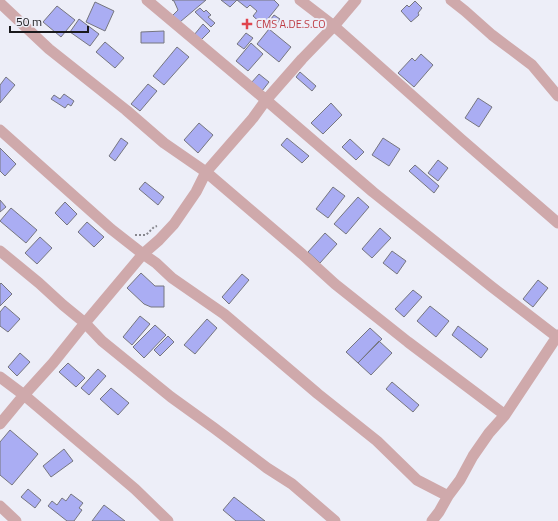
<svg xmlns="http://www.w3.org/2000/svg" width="558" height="521" viewBox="0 0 558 521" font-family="'Titillium Web',sans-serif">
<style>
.building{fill:#aaadf3;stroke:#76767f}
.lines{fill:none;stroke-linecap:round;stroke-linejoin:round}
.path{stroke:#87878e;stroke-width:2;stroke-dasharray:2 2;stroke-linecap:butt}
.street{stroke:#cfa9ab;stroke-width:11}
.health-dot{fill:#e0444e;stroke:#edeef8;stroke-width:1.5}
.labels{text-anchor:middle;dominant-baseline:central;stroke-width:4;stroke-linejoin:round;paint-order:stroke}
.health-label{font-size:11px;fill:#be3a42;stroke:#edeef8;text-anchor:start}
</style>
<rect width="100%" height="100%" fill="#edeef8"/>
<path class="building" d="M172 0H206L180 22 172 16 178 10 174 1Z
M221 0H237L230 7Z
M237 0H274L279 5 263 25 253 16 257 11 250 5 247 8Z
M415 1 422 8 418 13 419 15 411 22 401 11 407 5 409 7Z
M95 2 114 11 105 31 86 22Z
M57 6 75 20 61 37 43 22Z
M200 8 204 12 206 10 211 15 208 17 215 23 211 27 195 12Z
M274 15 280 19 274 28H271L267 24Z
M79 19 99 34 90 46 70 32Z
M203 24 210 31 200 41 194 35Z
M269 29 291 47 279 62 257 44Z
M164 31V43H141V32Z
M246 33 253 38 244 49 237 44Z
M105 42 124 58 115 68 96 52Z
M251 43 263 54 248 71 236 61Z
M177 47 189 57 164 85 153 76Z
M421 54 433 65 414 87 398 73 412 58 415 61Z
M300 72 316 86 312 91 296 77Z
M259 74 269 82 262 91 251 83Z
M6 77 15 85 0 103V85Z
M148 84 157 91 140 111 131 104Z
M64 94 74 101 71 106 68 104 65 108 51 99 54 95 60 99Z
M478 98 492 107 479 127 465 118Z
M331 103 342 115 323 134 311 123Z
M199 123 213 135 198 153 184 140Z
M121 138 128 143 115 161 109 156Z
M287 138 309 156 302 163 281 145Z
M383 138 400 149 389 166 372 155Z
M350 139 364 152 356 160 342 147Z
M0 148 16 164 5 176 0 171Z
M438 160 448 168 438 181 428 173Z
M415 165 439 186 434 193 409 171Z
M145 182 164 197 158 205 139 189Z
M333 187 345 196 328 218 316 209Z
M358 197 369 207 346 234 334 224Z
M0 200 6 207 0 212Z
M65 202 77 214 67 225 55 213Z
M11 208 37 230 26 243 0 221Z
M87 222 104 237 94 247 78 232Z
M380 228 391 238 372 258 362 249Z
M325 233 337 244 320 263 308 252Z
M40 237 52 248 37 264 25 253Z
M392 251 406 261 397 274 383 263Z
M141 273 155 286H164V307H151L144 304 127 288Z
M242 274 249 280 229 304 222 297Z
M538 280 548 288 533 307 523 299Z
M1 283 12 294 0 306V284Z
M413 290 422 297 404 317 395 309Z
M5 306 20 319 8 332 0 326V312Z
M430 306 449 321 436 337 417 321Z
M140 316 150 324 132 345 123 337Z
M207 319 217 328 195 354 184 345Z
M155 325 166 335 144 358 133 347Z
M458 326 488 349 481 358 452 335Z
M370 328 382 339 358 363 346 352Z
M168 336 174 342 160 356 154 350Z
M379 341 392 353 371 375 358 363Z
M20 353 30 362 17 376 8 367Z
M68 363 85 378 76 387 59 372Z
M98 369 106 376 89 395 81 388Z
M392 382 419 405 413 412 386 389Z
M111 388 129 403 118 415 100 399Z
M10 430 38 454 12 485 0 475V442Z
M64 449 73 461 51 477 43 466Z
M28 489 41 500 35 508 21 497Z
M71 494 83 503 79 508 82 510 74 521H67L48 506 52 501 57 505 62 498 66 501Z
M234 497 265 521H236L223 510Z
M104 505 125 521H92Z"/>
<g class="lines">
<path class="path" d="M135 235H146L154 227 157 226"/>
<path class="street" d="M147 0 266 100 373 192 492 287 557 337
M300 0 334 26 461 139 558 223
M451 0 465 11 492 35 532 65 558 96
M0 3 49 49 126 110 164 143 206 172 302 254 335 284 408 342 505 415
M0 130 111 229 143 254 156 263 172 278 224 314 318 394 377 441 417 480 448 496
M0 251 39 283 63 305 85 323 102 341 171 397 214 428 267 468 292 484 335 521
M0 377 24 395 135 489 168 521
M0 424 24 395 53 363 85 323 143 254 159 240 174 224 196 192 206 172 253 118 266 100 302 59 334 26 356 0
M0 506 16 521
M432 521 439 512 448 496 460 480 473 456 489 433 505 415 558 335"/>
</g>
<path class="health-dot" d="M245 18h4v4h4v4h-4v4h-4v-4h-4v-4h4z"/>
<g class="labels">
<g class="health-label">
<text x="256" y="24">CMS A.DE.S.CO</text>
</g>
</g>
<path d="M10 26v6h78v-6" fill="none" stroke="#19191c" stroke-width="2"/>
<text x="16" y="26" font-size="12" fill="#19191c" stroke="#edeef8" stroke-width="3" paint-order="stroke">50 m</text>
</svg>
